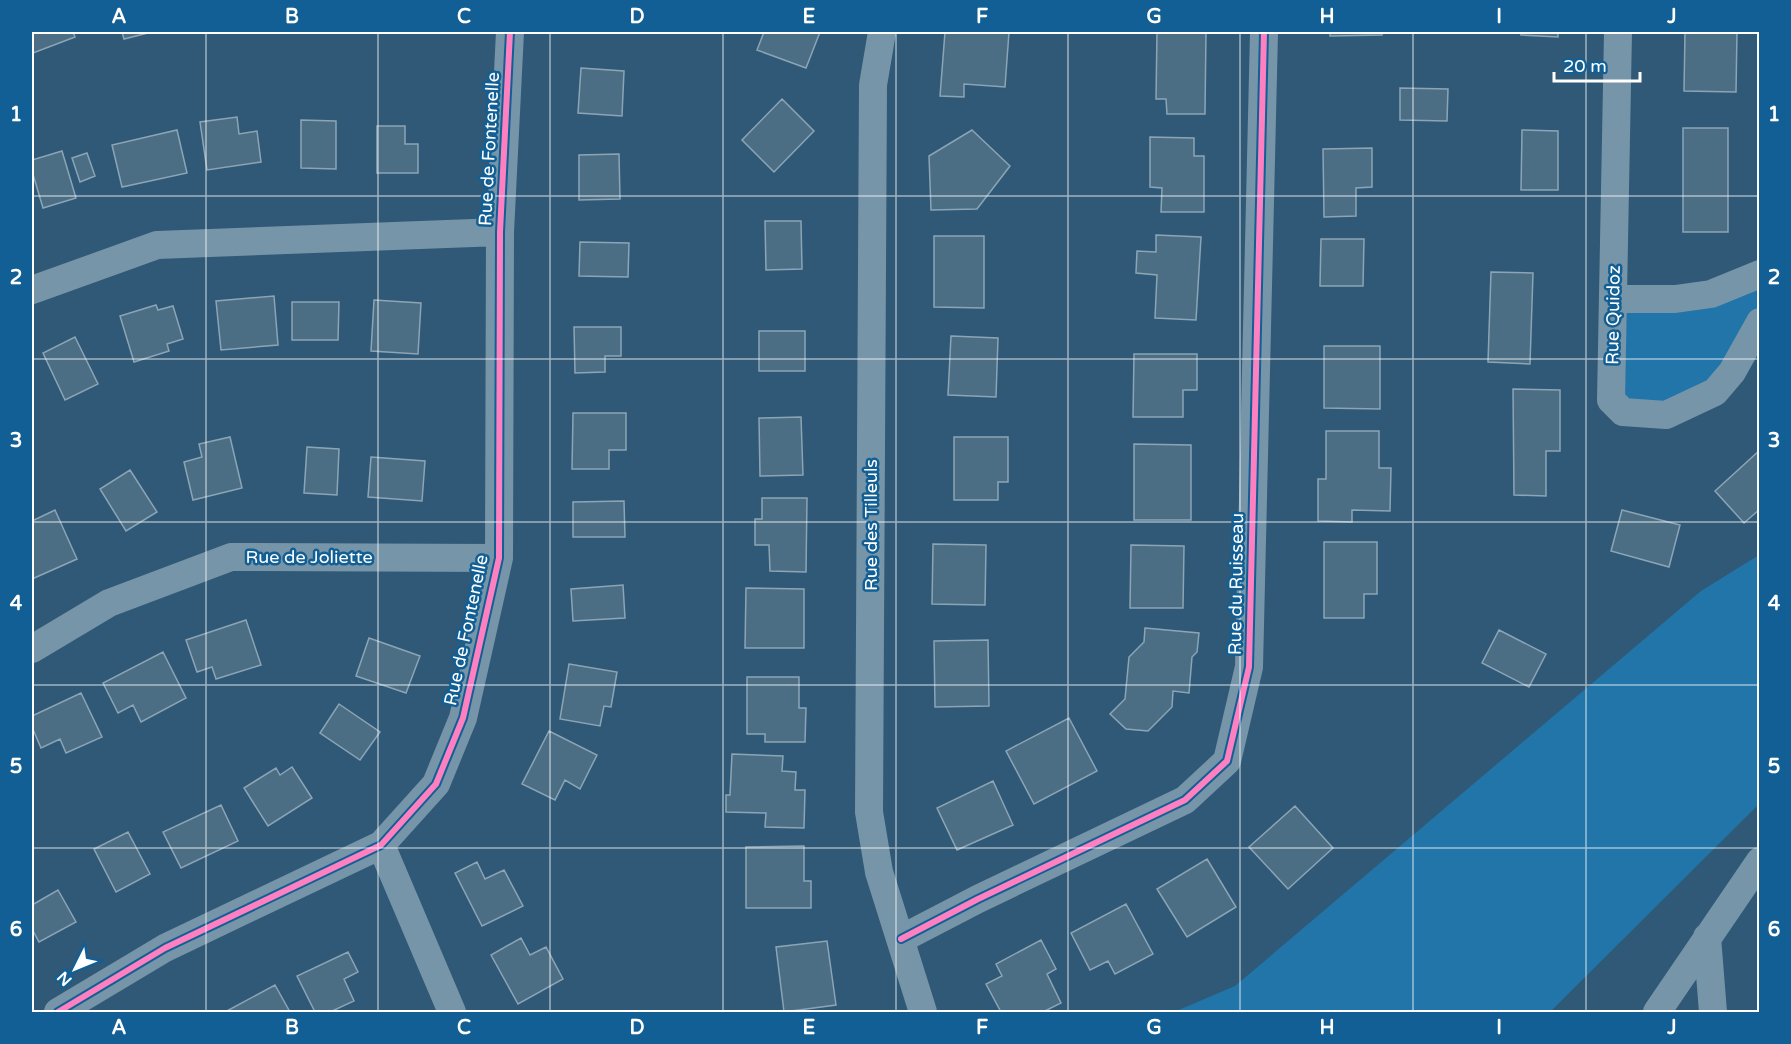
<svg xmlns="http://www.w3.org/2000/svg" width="1791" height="1044" viewBox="0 0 1791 1044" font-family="'Varela Round',sans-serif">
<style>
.green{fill:#2275a9}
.building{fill:#4c6e85;stroke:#8ca5b6;stroke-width:1.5}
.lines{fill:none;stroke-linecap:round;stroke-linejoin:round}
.minor{stroke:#7795a9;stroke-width:28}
.cycleway-casing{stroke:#115f94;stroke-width:10}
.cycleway{stroke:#ff80c0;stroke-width:6}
.grid{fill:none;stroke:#fff;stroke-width:1.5;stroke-opacity:0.55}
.labels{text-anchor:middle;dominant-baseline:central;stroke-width:5;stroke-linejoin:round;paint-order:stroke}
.street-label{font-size:18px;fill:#fff;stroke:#115f94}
.neatline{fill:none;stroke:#fff;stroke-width:2}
.grid-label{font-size:20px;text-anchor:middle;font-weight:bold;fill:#fff}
</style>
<rect width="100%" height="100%" fill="#2f5976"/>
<path class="green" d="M1759 274V322L1715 392 1623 412 1613 299Z
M1759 555V804L1550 1012H1174L1235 986 1701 591Z"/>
<path class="building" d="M32 32H73L75 37 33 53 32 48Z
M122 32H152L124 39Z
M764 32H820L806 68 757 50Z
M945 32H1009L1005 87 964 84V97L940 96Z
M1157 32H1206L1205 114H1167L1166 99H1156Z
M1330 32H1382V35L1330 36Z
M1521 32H1558V37L1521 35Z
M1685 32H1737L1736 92 1684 91Z
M581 68 624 71 622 116 578 113Z
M1400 88 1448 89 1447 121 1400 120Z
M782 99 814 131 774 172 742 140Z
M237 117 239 134 257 131 261 162 207 170 200 122Z
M301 120 336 121V169L301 168Z
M377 126H405V144H418V173H377Z
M1683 128H1728V232H1683Z
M177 130 187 173 122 187 112 145Z
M972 130 1010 166 977 209 931 210 929 156Z
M1522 130 1558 131V190H1521Z
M1150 137 1194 138V156H1204V212H1161L1162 188 1150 187Z
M1372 148V187L1356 188V216L1324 217 1323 149Z
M62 151 76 198 43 208 32 171V160Z
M87 153 95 176 80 182 72 158Z
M619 154 620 199 579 200V155Z
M765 221H801L802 269 766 270Z
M1156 235 1201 237 1196 320 1155 318 1157 275 1136 273 1137 251 1156 252Z
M934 236H984V308L934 307Z
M1321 239H1364L1363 286H1320Z
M580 242 629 243 628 277 579 276Z
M1491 272 1533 273 1530 364 1488 362Z
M274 296 278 345 221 350 216 301Z
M374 300 421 303 418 354 371 351Z
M292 302H339L338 340H292Z
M156 305 158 310 173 306 183 339 167 344 169 351 134 362 120 316Z
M574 327H621V356H605V372L575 373Z
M759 331H805V371H759Z
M951 336 998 338 996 397 948 395Z
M75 337 98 384 65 400 43 353Z
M1324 346H1380V409L1324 408Z
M1134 354H1197V390H1183V417H1133Z
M1513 389 1560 390V451H1546V496L1514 495Z
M573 413H626V450H609V469H572Z
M801 417 803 475 760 476 759 418Z
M1326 431H1379V468H1391L1390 511 1352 510V522L1318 521V479H1326Z
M230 437 242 488 193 500 184 462 202 457 199 444Z
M954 437H1008V482H998V500H954Z
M1134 444 1191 445V520H1134Z
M307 447 339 449 337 495 304 493Z
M1760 450V509L1744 523 1715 491Z
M371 457 425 461 422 501 368 497Z
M130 470 157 512 126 531 100 489Z
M762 498H807L806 572 770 571 769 545H755V519H762Z
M624 501 625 537H573V502Z
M55 510 77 559 32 579V521Z
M1622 510 1680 525 1669 567 1611 551Z
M1324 542H1377V594H1364V618H1324Z
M933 544 986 545 985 605 932 604Z
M1131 545 1184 546 1183 608H1130Z
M623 585 625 618 573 621 571 589Z
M746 588 804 589V648H745Z
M246 620 261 665 216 679 212 667 197 672 186 640Z
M1145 628 1199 633 1197 652 1192 657 1189 693 1173 691 1172 707 1148 731 1126 729 1110 714 1125 699 1129 657 1144 642Z
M1499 630 1546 654 1529 687 1482 663Z
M369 638 420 656 406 693 356 676Z
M988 640 989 706 935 707 934 641Z
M163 652 186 698 141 722 133 705 118 713 103 683Z
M569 664 617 672 611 707 604 706 600 726 560 719Z
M747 677H799V708H806L805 742H765V734H747Z
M81 693 102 737 66 753 60 739 41 748 32 727V716Z
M339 704 380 732 360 760 320 733Z
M1069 718 1097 771 1034 804 1006 751Z
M549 731 597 755 580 789 565 780 555 800 522 784Z
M732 754 783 756 782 771 796 772 795 790H805L804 828 765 827 766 813 726 812V795H730Z
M292 767 312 798 268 826 244 788 276 768 280 775Z
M993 781 1013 825 957 850 937 808Z
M221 805 238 841 181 868 163 832Z
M1295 806 1333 848 1288 889 1249 847Z
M128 832 150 874 116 892 94 849Z
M804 846V881H811V908H746V847Z
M1207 859 1236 907 1187 937 1157 889Z
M477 862 485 879 504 870 523 906 482 926 455 873Z
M58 890 76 922 39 942 32 929V905Z
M1126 904 1153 954 1115 974 1108 961 1090 970 1071 933Z
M521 938 530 955 546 947 563 979 518 1004 491 955Z
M1041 940 1056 969 1047 974 1061 1003 1043 1012H1001L986 984 1002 976 996 964Z
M827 941 836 1005 784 1012 776 947Z
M348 952 358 972 344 979 354 1001 330 1012H315L297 976Z
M275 985 290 1012H225Z"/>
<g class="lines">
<path class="minor" d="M882 32 873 85 869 812 879 872 923 1012
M1618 32 1611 400 1623 412 1666 415 1715 392 1732 372 1760 322
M32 290 157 245 500 232
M1613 299H1675L1711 294 1760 274
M32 649 109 603 231 557 499 558
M381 845 452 1012
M1707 937 1713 1012
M901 939 978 899 1185 800 1227 761 1249 667 1264 32
M58 1012 165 948 381 845 436 784 463 718 499 558 500 232 510 32
M1657 1012 1760 861"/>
<defs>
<path id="cycleway" d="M901 939 978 899 1185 800 1227 761 1249 667 1264 32
M58 1012 165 948 381 845 436 784 463 718 499 558 500 232 510 32"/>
</defs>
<use href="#cycleway" class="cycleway-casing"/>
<use href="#cycleway" class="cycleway"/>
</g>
<path class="grid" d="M206 32V1012M378 32V1012M550 32V1012M723 32V1012M896 32V1012M1068 32V1012M1240 32V1012M1413 32V1012M1586 32V1012M32 196H1760M32 359H1760M32 522H1760M32 685H1760M32 848H1760"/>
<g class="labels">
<g class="street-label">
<text transform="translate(489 149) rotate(-87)">Rue de Fontenelle</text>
<text transform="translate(1613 315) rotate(-89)">Rue Quidoz</text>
<text transform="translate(871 525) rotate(-90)">Rue des Tilleuls</text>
<text x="309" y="557">Rue de Joliette</text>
<text transform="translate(1236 584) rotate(-89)">Rue du Ruisseau</text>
<text transform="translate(466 630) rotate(-78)">Rue de Fontenelle</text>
</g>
</g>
<rect width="1791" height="1044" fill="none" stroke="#115f94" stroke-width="66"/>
<g transform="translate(75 969) rotate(227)" stroke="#115f94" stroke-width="4.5" paint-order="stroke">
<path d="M0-4.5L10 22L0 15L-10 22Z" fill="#ffffff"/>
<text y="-9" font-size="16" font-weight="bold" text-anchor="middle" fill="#ffffff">N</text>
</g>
<path d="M1554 72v9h86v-9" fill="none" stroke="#ffffff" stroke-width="3"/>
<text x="1563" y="72" font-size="18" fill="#ffffff" stroke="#115f94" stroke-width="4.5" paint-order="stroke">20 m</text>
<rect x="33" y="33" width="1725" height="978" class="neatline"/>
<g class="grid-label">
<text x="119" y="23">A</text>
<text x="292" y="23">B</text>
<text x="464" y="23">C</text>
<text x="637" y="23">D</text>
<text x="809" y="23">E</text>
<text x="982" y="23">F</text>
<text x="1154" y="23">G</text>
<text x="1327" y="23">H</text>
<text x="1499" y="23">I</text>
<text x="1672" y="23">J</text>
<text x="16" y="121">1</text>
<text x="1774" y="121">1</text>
<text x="16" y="284">2</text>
<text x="1774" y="284">2</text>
<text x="16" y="447">3</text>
<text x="1774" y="447">3</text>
<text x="16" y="610">4</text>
<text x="1774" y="610">4</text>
<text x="16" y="773">5</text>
<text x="1774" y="773">5</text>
<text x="16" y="936">6</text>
<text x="1774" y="936">6</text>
<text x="119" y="1034">A</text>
<text x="292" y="1034">B</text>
<text x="464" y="1034">C</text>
<text x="637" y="1034">D</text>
<text x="809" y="1034">E</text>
<text x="982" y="1034">F</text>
<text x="1154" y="1034">G</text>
<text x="1327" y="1034">H</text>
<text x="1499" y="1034">I</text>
<text x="1672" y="1034">J</text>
</g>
</svg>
